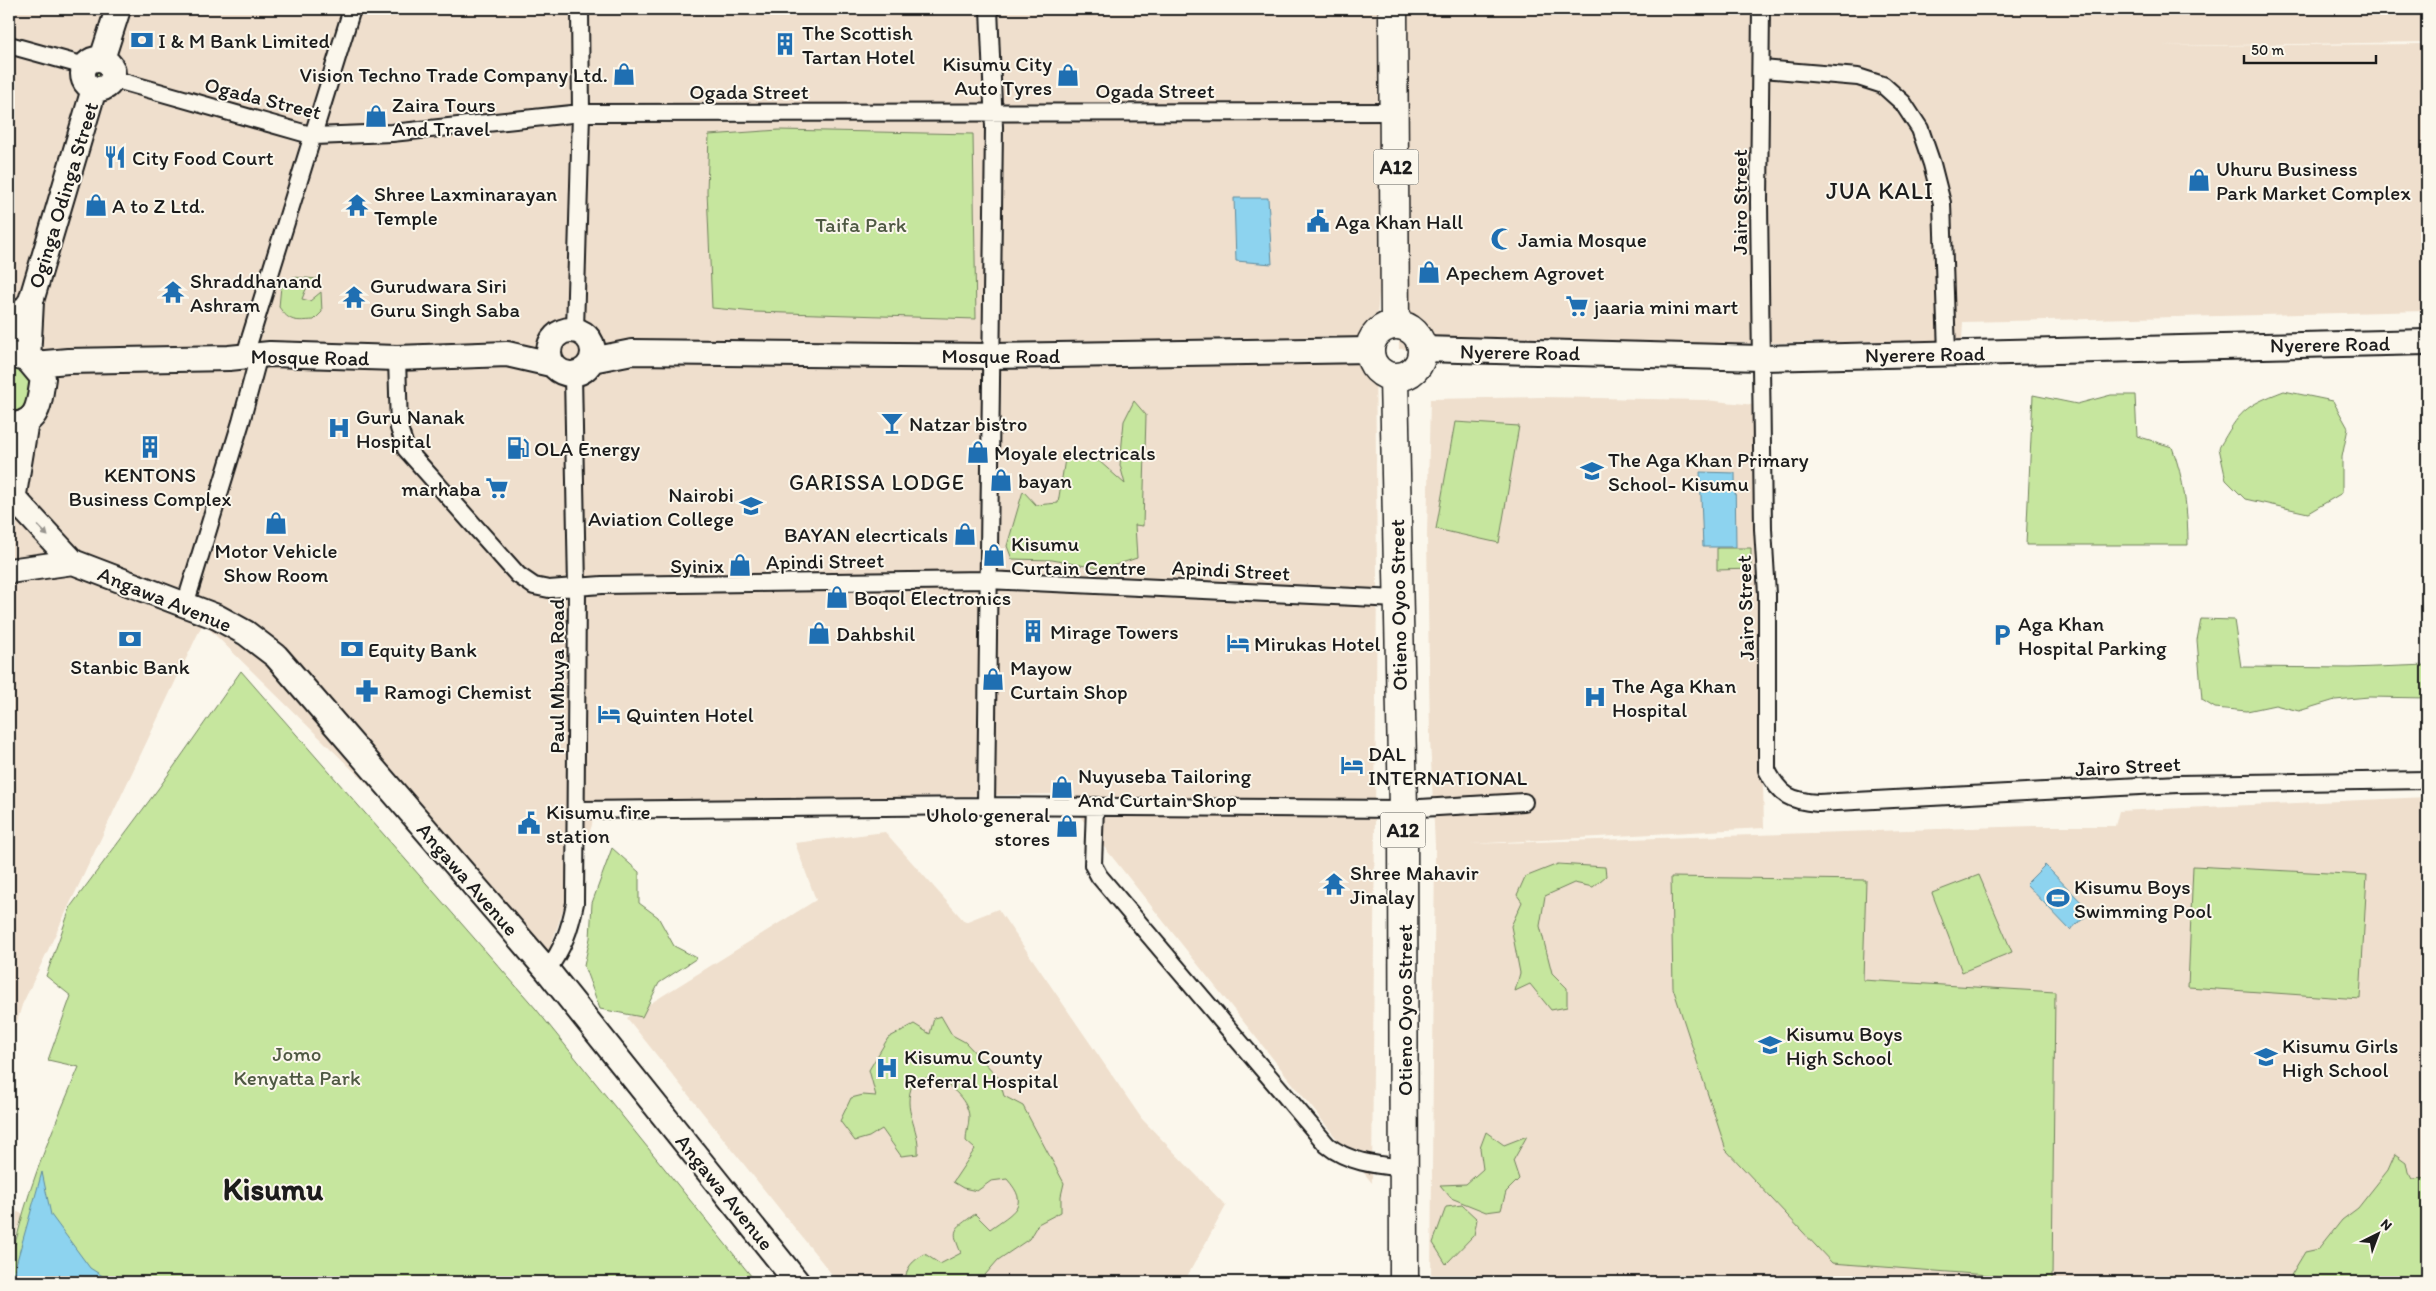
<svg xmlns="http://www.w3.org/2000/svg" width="2436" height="1291" viewBox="0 0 2436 1291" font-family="Itim,sans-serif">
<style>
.built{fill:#efdfcd}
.green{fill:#c6e69e;stroke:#71815d}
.water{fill:#8dd3ef;stroke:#608a9b}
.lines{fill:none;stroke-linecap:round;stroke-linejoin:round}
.street-casing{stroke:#1c1c1c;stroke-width:20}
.secondary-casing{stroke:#1c1c1c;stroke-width:28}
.highway-casing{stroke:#1c1c1c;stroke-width:31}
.street{stroke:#fbf7ec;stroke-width:16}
.secondary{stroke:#fbf7ec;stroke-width:24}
.highway{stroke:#fbf7ec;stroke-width:28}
.oneway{fill:#97948e}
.labels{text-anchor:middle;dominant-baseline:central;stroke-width:4;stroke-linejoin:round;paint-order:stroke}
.shield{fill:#fbf7ec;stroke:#5f5e5a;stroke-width:1}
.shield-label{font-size:20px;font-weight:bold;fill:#1c1c1c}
.poi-label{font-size:21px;fill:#1c1c1c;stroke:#fbf7ec;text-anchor:start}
.street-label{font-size:21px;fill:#1c1c1c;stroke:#fbf7ec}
.park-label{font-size:21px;fill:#4f5943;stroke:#fbf7ec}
.neighbourhood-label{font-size:22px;letter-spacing:1px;fill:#1c1c1c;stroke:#fbf7ec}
.quarter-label{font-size:24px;letter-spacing:1px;fill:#1c1c1c;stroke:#fbf7ec}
.town-label{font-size:31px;font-weight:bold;fill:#1c1c1c;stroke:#fbf7ec}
</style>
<rect width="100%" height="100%" fill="#fbf7ec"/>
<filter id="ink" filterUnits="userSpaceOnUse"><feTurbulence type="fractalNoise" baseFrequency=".02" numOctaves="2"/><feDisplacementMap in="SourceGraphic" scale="10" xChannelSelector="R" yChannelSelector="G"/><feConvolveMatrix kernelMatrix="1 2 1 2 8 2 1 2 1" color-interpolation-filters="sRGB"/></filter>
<g filter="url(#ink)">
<path class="built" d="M9 9H1393L1394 110 1375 342 1377 580 1372 1183 1062 794 721 801H594L592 825 546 960 203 623 22 1005 9 1048Z
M1396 9H2427V42L2162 46 2427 44V311L1963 322 1962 340 1399 349Z
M1540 397 1705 400 1755 405 1764 828 1469 844 2034 826H2115L2119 811 2427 797V1282H1431L1435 846 1430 739 1427 536 1430 399Z
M885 832 965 922 998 909 1142 1119 1226 1206 1184 1282H838L627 1018 816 900 795 843Z
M9 1209 23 1214 9 1255Z"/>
<path class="green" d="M90 64 108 68 111 74C107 85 100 85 90 83L85 70Z
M779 130 973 134 976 319 755 312 712 308 707 191 709 135Z
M293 277 318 279 306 289 302 299 310 301 321 292 322 312 314 320C296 321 290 323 279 307L281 286Z
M9 360 37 373 33 408 9 420Z
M2284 391 2333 401 2348 428 2342 457V493L2308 513 2245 499 2226 480 2219 448C2240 411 2244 406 2284 391Z
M2033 395 2077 404 2111 395H2135L2137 436 2172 447C2184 480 2188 510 2188 545H2026Z
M1134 401 1146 415 1143 526 1135 525 1137 558 1103 569 1052 560 1012 559 1007 546 1023 491 1036 505 1058 503 1065 459 1099 461 1125 484 1120 465 1124 421Z
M1455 422 1519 426 1499 543 1436 529Z
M1717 548H1751V569L1717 570Z
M2201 619 2234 620 2241 667 2350 668 2427 665V698L2369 697 2335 700 2299 711 2275 705 2247 711 2215 708 2202 700 2197 640Z
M241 671 536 1009 756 1282H9C9 1265 13 1250 18 1233 32 1176 56 1122 79 1067L48 1060 71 996 46 976 71 906 161 785Z
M612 848 639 872V903L658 917 674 946 697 958 659 983 642 1017 600 1009 584 966 590 938 592 903Z
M1558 864 1605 867 1606 876 1593 887 1574 883 1545 896 1540 926 1552 973 1567 988V1007L1551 1010 1530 984 1515 991 1520 973 1511 926 1522 902 1517 895 1525 877Z
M2193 866 2367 875 2360 999 2188 987Z
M1979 875 2012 952 1962 972 1932 893Z
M1671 877 1866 880 1863 980 2055 992 2052 1280 1832 1263 1726 1150 1673 988Z
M941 1016 952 1035 965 1042 999 1078 1004 1096 1023 1106 1064 1183 1061 1196V1212L1038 1224 1029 1239 998 1260 979 1282H905C906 1267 912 1261 925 1254L940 1264 961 1253C951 1229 953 1230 975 1214L990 1229C1013 1212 1031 1206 1007 1179L991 1181 977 1191 963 1188 953 1182 975 1149 966 1141C966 1132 969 1125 969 1117 969 1100 945 1078 928 1078 924 1078 918 1081 913 1083 901 1111 920 1126 918 1154L901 1156 882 1129 869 1137 855 1141 840 1121 851 1098 863 1095 876 1096 869 1070 888 1038 914 1024 930 1034 934 1018Z
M1486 1132 1504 1145 1527 1136 1513 1161 1519 1179 1506 1192 1501 1210 1486 1212 1451 1198 1440 1185 1466 1184 1483 1169 1480 1148Z
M2395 1154 2406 1162 2408 1172 2412 1179 2427 1178V1282H2287L2305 1252 2319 1249 2342 1220 2358 1208 2388 1170Z
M1462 1205 1477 1219 1474 1235 1446 1264 1433 1243 1446 1207Z"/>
<path class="water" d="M1234 198H1268L1272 264 1236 261Z
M1700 472 1735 473 1736 547H1703Z
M2045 865 2091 912 2070 930 2026 884Z
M42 1172 51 1215 90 1268 112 1282H11Z"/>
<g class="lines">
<defs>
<path id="street" d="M1761 9 1759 202 1763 529 1767 594V770C1780 796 1791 801 1818 803L2178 784 2427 780
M9 45 85 66
M1762 69 1858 77 1883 85 1903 103 1920 129 1932 164 1942 203 1947 353
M113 79 314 136 392 133 581 113 1396 112
M575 330 581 113 580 9
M245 355 352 9
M397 358 399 428 406 449 518 575 534 586 549 589 602 585 987 580 1398 599
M185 605 241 422 259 355
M986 806 994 127 989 9
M1095 806 1093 865 1099 876 1327 1145C1349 1163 1378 1165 1405 1168
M577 810 986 806 1403 809 1524 802
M547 970C563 949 570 929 575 903L577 588 573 375"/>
<path id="secondary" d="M83 74a15 15 0 1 1 30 0a15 15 0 1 1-30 0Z
M102 59 118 9
M549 352a22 22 0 1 1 44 0a22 22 0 1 1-44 0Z
M9 332 31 301
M1423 349 1761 358 2427 342
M9 354 28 360 43 378C39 402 40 425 9 425
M28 360 31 301 94 89
M592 360 632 352 992 356 1369 350
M34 364 68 361 229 358 270 354 397 358 507 354 551 364
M9 493 73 562 217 617 246 633 276 656 547 970 797 1282
M9 510 13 500 26 421
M9 571 73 562"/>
<path id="highway" d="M1393 9 1395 324
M1370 351a26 26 0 1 1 52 0a26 26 0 1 1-52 0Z
M1394 378 1403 809 1404 1282"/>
</defs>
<use href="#street" class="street-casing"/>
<use href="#secondary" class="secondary-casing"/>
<use href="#highway" class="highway-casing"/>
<use href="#street" class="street"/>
<use href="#secondary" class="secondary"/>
<use href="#highway" class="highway"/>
</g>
<defs><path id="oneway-solid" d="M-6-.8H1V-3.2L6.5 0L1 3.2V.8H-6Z" transform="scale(1.25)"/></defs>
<use class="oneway" href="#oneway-solid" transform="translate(43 531) rotate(46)"/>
</g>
<defs>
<symbol id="bank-bare" viewBox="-9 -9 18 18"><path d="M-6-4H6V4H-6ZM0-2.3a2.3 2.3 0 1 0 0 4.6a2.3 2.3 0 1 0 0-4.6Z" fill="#1f6fb2" stroke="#fbf7ec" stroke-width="2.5" paint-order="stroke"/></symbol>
<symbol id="building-bare" viewBox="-9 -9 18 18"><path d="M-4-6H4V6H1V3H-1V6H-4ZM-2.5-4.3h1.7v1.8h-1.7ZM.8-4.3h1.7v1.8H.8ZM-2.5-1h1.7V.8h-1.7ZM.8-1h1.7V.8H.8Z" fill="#1f6fb2" stroke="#fbf7ec" stroke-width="2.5" paint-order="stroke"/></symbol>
<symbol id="shop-bare" viewBox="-9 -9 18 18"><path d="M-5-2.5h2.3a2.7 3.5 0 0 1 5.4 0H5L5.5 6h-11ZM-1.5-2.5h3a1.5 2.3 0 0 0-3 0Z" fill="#1f6fb2" stroke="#fbf7ec" stroke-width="2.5" paint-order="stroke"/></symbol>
<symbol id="restaurant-bare" viewBox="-9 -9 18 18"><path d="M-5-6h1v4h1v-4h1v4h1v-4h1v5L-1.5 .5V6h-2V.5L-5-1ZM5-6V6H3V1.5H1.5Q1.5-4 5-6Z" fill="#1f6fb2" stroke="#fbf7ec" stroke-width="2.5" paint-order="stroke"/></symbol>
<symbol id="temple-bare" viewBox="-9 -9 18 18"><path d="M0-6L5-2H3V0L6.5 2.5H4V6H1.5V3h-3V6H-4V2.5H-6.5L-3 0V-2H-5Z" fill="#1f6fb2" stroke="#fbf7ec" stroke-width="2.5" paint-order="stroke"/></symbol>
<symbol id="civic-bare" viewBox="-9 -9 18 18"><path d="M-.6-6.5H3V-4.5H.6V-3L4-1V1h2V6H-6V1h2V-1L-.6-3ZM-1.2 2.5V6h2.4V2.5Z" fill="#1f6fb2" stroke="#fbf7ec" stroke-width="2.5" paint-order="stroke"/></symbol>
<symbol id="mosque-bare" viewBox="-9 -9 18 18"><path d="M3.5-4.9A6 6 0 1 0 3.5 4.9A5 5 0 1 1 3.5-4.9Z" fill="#1f6fb2" stroke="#fbf7ec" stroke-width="2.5" paint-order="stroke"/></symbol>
<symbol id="supermarket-bare" viewBox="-9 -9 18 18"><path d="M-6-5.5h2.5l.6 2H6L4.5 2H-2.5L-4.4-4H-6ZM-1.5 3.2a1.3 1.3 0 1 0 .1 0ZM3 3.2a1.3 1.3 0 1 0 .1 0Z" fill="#1f6fb2" stroke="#fbf7ec" stroke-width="2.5" paint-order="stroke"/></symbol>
<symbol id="bar-bare" viewBox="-9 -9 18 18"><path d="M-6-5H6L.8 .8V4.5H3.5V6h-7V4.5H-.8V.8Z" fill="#1f6fb2" stroke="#fbf7ec" stroke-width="2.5" paint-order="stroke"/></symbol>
<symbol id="hospital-bare" viewBox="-9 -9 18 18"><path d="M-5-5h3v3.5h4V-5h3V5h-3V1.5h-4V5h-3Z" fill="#1f6fb2" stroke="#fbf7ec" stroke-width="2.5" paint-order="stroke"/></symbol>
<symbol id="fuel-bare" viewBox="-9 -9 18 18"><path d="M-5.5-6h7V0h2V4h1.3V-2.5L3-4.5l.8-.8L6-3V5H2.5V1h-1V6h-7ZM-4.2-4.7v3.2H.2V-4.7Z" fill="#1f6fb2" stroke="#fbf7ec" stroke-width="2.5" paint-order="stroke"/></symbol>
<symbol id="school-bare" viewBox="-9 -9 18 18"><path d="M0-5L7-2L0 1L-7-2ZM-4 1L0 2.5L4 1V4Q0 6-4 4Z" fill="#1f6fb2" stroke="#fbf7ec" stroke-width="2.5" paint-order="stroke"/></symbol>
<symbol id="university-bare" viewBox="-9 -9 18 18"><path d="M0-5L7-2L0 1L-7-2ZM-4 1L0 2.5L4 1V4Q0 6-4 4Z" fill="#1f6fb2" stroke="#fbf7ec" stroke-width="2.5" paint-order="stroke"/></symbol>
<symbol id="parking-bare" viewBox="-9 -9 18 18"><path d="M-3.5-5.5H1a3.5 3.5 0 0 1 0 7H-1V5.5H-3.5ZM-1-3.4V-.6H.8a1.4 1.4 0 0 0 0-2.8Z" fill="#1f6fb2" stroke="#fbf7ec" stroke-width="2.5" paint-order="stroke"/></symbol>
<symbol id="hotel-bare" viewBox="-9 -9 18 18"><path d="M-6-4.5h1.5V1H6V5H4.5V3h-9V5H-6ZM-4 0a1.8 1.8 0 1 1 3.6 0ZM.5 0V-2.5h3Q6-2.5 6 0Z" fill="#1f6fb2" stroke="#fbf7ec" stroke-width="2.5" paint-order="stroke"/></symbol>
<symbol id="pharmacy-bare" viewBox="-9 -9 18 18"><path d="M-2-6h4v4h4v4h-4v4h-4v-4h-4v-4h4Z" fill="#1f6fb2" stroke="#fbf7ec" stroke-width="2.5" paint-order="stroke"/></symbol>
<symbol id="stadium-bare" viewBox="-9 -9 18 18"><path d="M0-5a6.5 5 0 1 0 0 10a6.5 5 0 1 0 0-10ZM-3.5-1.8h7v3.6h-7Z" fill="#1f6fb2" stroke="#fbf7ec" stroke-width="2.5" paint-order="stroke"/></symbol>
</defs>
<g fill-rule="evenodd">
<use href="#bank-bare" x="126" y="24" width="32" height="32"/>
<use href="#building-bare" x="769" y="28" width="32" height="32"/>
<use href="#shop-bare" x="608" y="58" width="32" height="32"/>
<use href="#shop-bare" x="1052" y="59" width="32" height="32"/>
<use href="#shop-bare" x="360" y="100" width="32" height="32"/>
<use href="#restaurant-bare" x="99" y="141" width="32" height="32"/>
<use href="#shop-bare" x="2183" y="164" width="32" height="32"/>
<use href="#shop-bare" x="80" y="189" width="32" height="32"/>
<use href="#temple-bare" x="341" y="189" width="32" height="32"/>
<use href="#civic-bare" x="1302" y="205" width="32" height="32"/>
<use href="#mosque-bare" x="1486" y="223" width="32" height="32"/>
<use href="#shop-bare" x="1413" y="256" width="32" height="32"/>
<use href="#temple-bare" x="157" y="276" width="32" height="32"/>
<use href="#temple-bare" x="338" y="281" width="32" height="32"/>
<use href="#supermarket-bare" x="1561" y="290" width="32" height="32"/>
<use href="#bar-bare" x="876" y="407" width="32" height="32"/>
<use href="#hospital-bare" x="323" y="412" width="32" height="32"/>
<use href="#building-bare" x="134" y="431" width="32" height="32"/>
<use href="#fuel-bare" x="502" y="432" width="32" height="32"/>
<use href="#shop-bare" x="962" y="436" width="32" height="32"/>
<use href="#school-bare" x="1576" y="455" width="32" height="32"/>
<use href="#shop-bare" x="985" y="464" width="32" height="32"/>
<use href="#supermarket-bare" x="481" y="472" width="32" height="32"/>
<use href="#university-bare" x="735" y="490" width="32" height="32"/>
<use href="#shop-bare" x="260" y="507" width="32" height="32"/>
<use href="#shop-bare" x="949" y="518" width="32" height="32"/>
<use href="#shop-bare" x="978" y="539" width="32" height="32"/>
<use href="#shop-bare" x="724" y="549" width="32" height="32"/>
<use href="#shop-bare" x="821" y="581" width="32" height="32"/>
<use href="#building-bare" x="1017" y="615" width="32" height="32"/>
<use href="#shop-bare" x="803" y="617" width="32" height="32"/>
<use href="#parking-bare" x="1986" y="619" width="32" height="32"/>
<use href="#bank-bare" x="114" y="623" width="32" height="32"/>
<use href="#hotel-bare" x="1222" y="627" width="32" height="32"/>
<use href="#bank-bare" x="336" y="633" width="32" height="32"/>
<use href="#shop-bare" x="977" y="663" width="32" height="32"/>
<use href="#pharmacy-bare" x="351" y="675" width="32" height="32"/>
<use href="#hospital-bare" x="1579" y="681" width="32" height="32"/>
<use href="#hotel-bare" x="593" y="698" width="32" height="32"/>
<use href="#hotel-bare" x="1336" y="749" width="32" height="32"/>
<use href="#shop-bare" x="1046" y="771" width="32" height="32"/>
<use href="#civic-bare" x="513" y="807" width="32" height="32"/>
<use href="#shop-bare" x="1051" y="810" width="32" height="32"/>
<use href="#temple-bare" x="1318" y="868" width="32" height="32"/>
<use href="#stadium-bare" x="2042" y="882" width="32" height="32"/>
<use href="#school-bare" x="1754" y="1029" width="32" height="32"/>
<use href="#school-bare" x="2250" y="1041" width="32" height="32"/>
<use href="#hospital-bare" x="871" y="1052" width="32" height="32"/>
</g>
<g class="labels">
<g class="shield">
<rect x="1373.5" y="149.5" width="45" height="35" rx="4"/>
<rect x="1380.5" y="812.5" width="45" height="35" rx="4"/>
</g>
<g class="shield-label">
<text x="1396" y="167">A12</text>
<text x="1403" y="830">A12</text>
</g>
<g class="poi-label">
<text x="802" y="32">The Scottish<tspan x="802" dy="24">Tartan Hotel</tspan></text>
<text x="158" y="40">I &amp; M Bank Limited</text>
<text x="1052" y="63" text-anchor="end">Kisumu City<tspan x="1052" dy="24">Auto Tyres</tspan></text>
<text x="608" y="74" text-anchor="end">Vision Techno Trade Company Ltd.</text>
<text x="392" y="104">Zaira Tours<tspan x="392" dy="24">And Travel</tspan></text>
<text x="132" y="157">City Food Court</text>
<text x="2216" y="168">Uhuru Business<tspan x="2216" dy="24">Park Market Complex</tspan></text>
<text x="374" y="193">Shree Laxminarayan<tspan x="374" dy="24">Temple</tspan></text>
<text x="112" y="205">A to Z Ltd.</text>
<text x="1335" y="221">Aga Khan Hall</text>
<text x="1518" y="239">Jamia Mosque</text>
<text x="1446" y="272">Apechem Agrovet</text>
<text x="190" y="280">Shraddhanand<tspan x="190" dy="24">Ashram</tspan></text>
<text x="370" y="285">Gurudwara Siri<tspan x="370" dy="24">Guru Singh Saba</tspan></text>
<text x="1594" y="306">jaaria mini mart</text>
<text x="356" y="416">Guru Nanak<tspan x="356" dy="24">Hospital</tspan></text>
<text x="909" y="423">Natzar bistro</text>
<text x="534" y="448">OLA Energy</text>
<text x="994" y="452">Moyale electricals</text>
<text x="1608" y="459">The Aga Khan Primary<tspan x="1608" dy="24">School- Kisumu</tspan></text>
<text x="150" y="474" text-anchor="middle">KENTONS<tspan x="150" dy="24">Business Complex</tspan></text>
<text x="1018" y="480">bayan</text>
<text x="481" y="488" text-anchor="end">marhaba</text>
<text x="734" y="494" text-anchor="end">Nairobi<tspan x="734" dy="24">Aviation College</tspan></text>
<text x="948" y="534" text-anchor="end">BAYAN elecrticals</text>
<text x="1011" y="543">Kisumu<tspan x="1011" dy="24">Curtain Centre</tspan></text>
<text x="276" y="550" text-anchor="middle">Motor Vehicle<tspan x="276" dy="24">Show Room</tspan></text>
<text x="724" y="565" text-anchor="end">Syinix</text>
<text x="854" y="597">Boqol Electronics</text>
<text x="2018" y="623">Aga Khan<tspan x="2018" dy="24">Hospital Parking</tspan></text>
<text x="1050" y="631">Mirage Towers</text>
<text x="836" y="633">Dahbshil</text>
<text x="1254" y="643">Mirukas Hotel</text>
<text x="368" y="649">Equity Bank</text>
<text x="130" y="666" text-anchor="middle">Stanbic Bank</text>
<text x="1010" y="667">Mayow<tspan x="1010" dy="24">Curtain Shop</tspan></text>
<text x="1612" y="685">The Aga Khan<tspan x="1612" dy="24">Hospital</tspan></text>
<text x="384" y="691">Ramogi Chemist</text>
<text x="626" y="714">Quinten Hotel</text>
<text x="1368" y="753">DAL<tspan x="1368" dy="24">INTERNATIONAL</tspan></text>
<text x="1078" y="775">Nuyuseba Tailoring<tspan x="1078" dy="24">And Curtain Shop</tspan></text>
<text x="546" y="811">Kisumu fire<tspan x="546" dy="24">station</tspan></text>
<text x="1050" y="814" text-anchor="end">Uholo general<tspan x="1050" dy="24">stores</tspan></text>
<text x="1350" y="872">Shree Mahavir<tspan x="1350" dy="24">Jinalay</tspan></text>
<text x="2074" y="886">Kisumu Boys<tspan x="2074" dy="24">Swimming Pool</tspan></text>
<text x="1786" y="1033">Kisumu Boys<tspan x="1786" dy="24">High School</tspan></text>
<text x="2282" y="1045">Kisumu Girls<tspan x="2282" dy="24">High School</tspan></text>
<text x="904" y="1056">Kisumu County<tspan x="904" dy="24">Referral Hospital</tspan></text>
</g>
<g class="street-label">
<text x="1155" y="90">Ogada Street</text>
<text x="749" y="91">Ogada Street</text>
<text transform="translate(263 98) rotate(14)">Ogada Street</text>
<text transform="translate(63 195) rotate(-73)">Oginga Odinga Street</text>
<text transform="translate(1739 202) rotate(-90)">Jairo Street</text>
<text transform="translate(2330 344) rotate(-1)">Nyerere Road</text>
<text transform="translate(1520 352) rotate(1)">Nyerere Road</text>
<text transform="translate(1925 354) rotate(-1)">Nyerere Road</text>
<text x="1001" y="355">Mosque Road</text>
<text transform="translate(310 357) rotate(1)">Mosque Road</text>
<text transform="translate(825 561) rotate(-1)">Apindi Street</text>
<text transform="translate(1231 570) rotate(3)">Apindi Street</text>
<text transform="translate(165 599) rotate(22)">Angawa Avenue</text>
<text transform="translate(1398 605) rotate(-91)">Otieno Oyoo Street</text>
<text transform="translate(1745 608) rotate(-92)">Jairo Street</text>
<text transform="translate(556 676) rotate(-90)">Paul Mbuya Road</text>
<text transform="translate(2128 766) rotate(-3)">Jairo Street</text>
<text transform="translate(468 879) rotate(49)">Angawa Avenue</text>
<text transform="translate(1404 1010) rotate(-90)">Otieno Oyoo Street</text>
<text transform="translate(725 1192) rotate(51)">Angawa Avenue</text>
</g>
<g class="park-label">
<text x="861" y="224">Taifa Park</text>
<text x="297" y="1053">Jomo<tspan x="297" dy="24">Kenyatta Park</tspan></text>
</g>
<g class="neighbourhood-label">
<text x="877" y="482">GARISSA LODGE</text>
</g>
<g class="quarter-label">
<text x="1880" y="190">JUA KALI</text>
</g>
<g class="town-label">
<text x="273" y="1189">Kisumu</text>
</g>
</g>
<rect width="2436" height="1291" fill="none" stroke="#fbf7ec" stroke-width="30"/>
<rect x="15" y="15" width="2406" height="1261" fill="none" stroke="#1c1c1c" stroke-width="2" filter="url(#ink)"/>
<g transform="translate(2378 1234) rotate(42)" stroke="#fbf7ec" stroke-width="4" paint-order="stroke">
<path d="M0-4L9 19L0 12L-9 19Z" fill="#1c1c1c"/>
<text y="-8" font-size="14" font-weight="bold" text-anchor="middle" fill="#1c1c1c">N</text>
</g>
<path d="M2244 55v8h132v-8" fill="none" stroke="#1c1c1c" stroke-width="2.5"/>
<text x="2251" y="55" font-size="15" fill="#1c1c1c" stroke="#fbf7ec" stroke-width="4" paint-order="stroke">50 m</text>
</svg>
